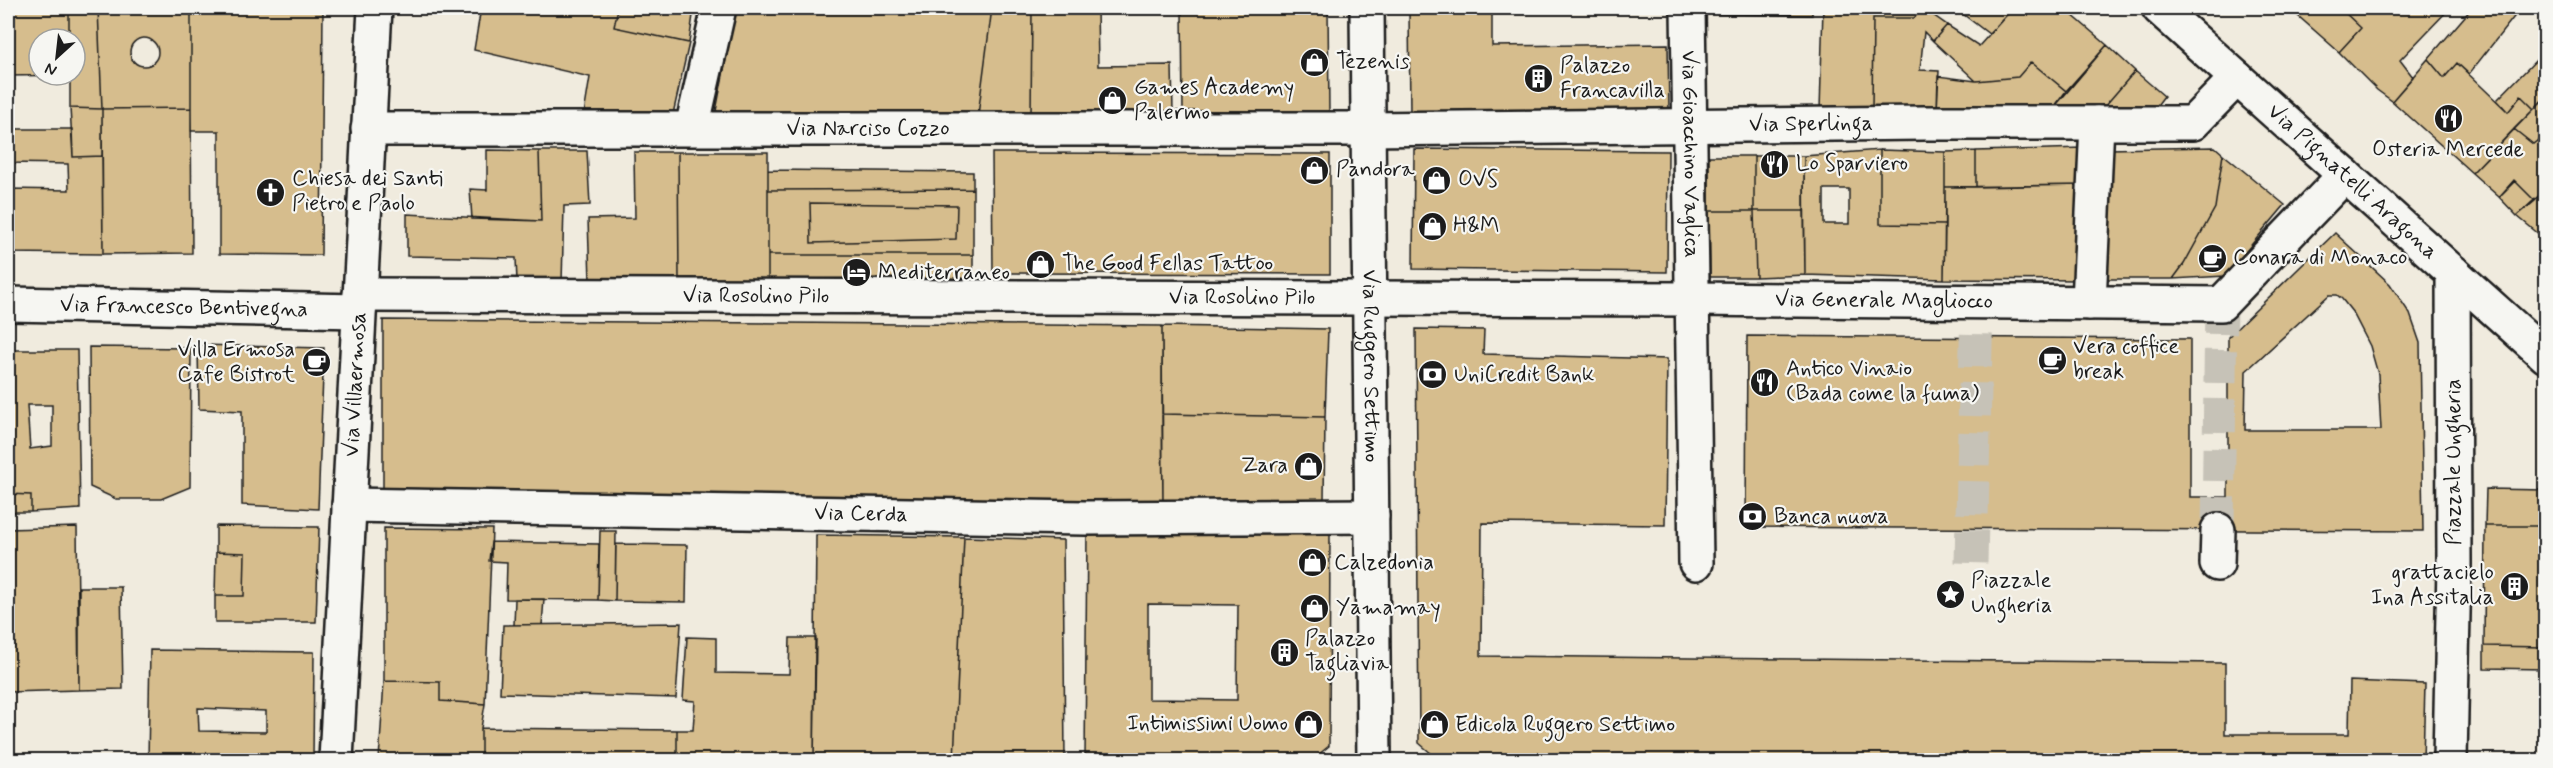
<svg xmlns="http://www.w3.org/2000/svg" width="2553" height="768" viewBox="0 0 2553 768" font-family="Mynerve,sans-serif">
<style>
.building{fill:#d6bd8d;stroke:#1c1c1c;stroke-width:1.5;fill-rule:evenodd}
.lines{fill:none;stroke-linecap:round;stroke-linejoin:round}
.minor-tunnel{stroke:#c6c2b7;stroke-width:33;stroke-dasharray:33 16;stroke-linecap:butt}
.minor-casing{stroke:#1c1c1c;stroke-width:38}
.minor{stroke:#f6f6f2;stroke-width:33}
.labels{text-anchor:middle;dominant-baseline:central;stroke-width:4.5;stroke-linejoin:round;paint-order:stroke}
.poi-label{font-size:22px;fill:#1c1c1c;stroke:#f6f6f2;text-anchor:start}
.street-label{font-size:22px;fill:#1c1c1c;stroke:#f6f6f2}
</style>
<rect width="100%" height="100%" fill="#f0ebde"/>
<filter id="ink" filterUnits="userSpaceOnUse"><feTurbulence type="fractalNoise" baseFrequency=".0167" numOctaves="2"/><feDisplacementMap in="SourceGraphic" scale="12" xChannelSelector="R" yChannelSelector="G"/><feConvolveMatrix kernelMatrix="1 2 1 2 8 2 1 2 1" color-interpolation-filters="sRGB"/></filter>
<g filter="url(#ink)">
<path class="building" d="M8 8H69V39H39V75H70L8 76Z
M69 8H98L102 109 70 108V75H75V39H69Z
M98 8H191V108L102 109Z
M191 8H323L321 255 219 254V131H191Z
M481 8H618L614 27 689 43 673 114H584L590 77 474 50Z
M618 8H694L689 43 614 27Z
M736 8H992L978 115 715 116Z
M992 8H1032L1031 115H978Z
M1032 8H1097L1098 66 1172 65 1173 114 1031 115Z
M1182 8H1328L1329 112 1183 113Z
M1409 8H1492V46L1668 44 1669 112 1410 114Z
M1719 8H1812V15L1719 14Z
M1823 8H1923L1914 18H1873L1872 110H1820Z
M1923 8H1938L1933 15 1947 25 1933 41 1924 32 1920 70 1939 71 1937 110H1872L1873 18H1914Z
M1955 8H2013L1989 34Z
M2013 8H2064L2107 45 2066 91 2031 62 2018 77 1976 81 1933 41 1947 25 1979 46Z
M2289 8H2340L2361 28 2339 52Z
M2340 8H2450L2400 60 2413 77 2392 101 2377 90 2339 52 2361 28Z
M2472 8H2521L2469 74 2457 63 2444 78 2428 59Z
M130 52a14 14 0 1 1 28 0a14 14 0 1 1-28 0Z
M2107 45 2135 71 2104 107 2052 110Z
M2545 51 2546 96 2534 109 2521 96 2508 112 2497 100Z
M2428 59 2444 78 2457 63 2508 112 2521 96 2534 109 2472 173 2392 101Z
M2031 62 2066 91 2052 110H1937L1938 76 1976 81 2018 77Z
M2135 71 2164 96 2155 108 2104 107Z
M2542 101 2546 103V134L2533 144 2514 129Z
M70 108 102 109V156L73 157Z
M191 108 192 253 103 254 102 109Z
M8 129H72L73 157 102 156 103 254 8 253V189L69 190 68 164 8 163Z
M2514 129 2533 144 2546 134V189L2535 201 2514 180 2499 197 2472 173Z
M2215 147 2223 154 2215 208 2184 264 2173 279H2107L2108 149Z
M2083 148 2084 185 1976 187V151Z
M1414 149 1668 151 1667 272 1413 269Z
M487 150 539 151 541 221 472 219 470 189 487 190Z
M1880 150V224L1945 225 1944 279 1805 275 1804 156ZM1824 189H1849V224H1824Z
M1880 150 1945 152V225L1880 224Z
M539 151H587L590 205 564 206 562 282 517 281 516 258 407 256V214L541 221Z
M1976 151V187H1945V152Z
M634 152H678L679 280 590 281 588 219 635 218Z
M678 152H768V279L679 280Z
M992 153 1330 154V274L993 273Z
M2223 154 2285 205 2225 276 2173 279 2184 264 2215 208Z
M1709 156H1754V211H1709Z
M1754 156H1804V211H1754Z
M768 170 973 172V189L768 190Z
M2515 181 2535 201 2517 216 2499 197Z
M2084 185 2078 280 1944 279 1945 187Z
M973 189V255H768V190ZM810 203 957 205 956 239 811 243Z
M2546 189V240L2517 216Z
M810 203 957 205 956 239 811 243Z
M1709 211H1754L1756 277H1710Z
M1754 211H1804L1805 275 1756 277Z
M2335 233 2390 284 2410 314 2420 343 2423 531 1746 527 1747 336 2190 339V497H2228V337ZM2329 295H2337L2342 299 2353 313 2370 346 2378 374 2381 430H2245L2246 371Z
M768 255H973V278L768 279Z
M383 320 1162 326 1163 504 383 491Z
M1162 326 1328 329 1325 417 1162 414Z
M1416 329 1484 330 1483 354 1667 359 1665 525 1482 523 1481 656 2225 663V734H2349L2350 681 2425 684 2423 760H1439L1419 743Z
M198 345 324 348 318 509 242 505V411L199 409Z
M89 347 191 348 190 487 161 499H116L90 487Z
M8 350H77L80 509 31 512V495L8 494ZM27 405H52V446L30 449Z
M1162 414 1325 417 1324 501 1163 504Z
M2486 489 2546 490V526H2485Z
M8 494 31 495V512H8Z
M216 526 319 527 316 622H215V596H244L245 553 216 552Z
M2485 526H2546V647L2484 646Z
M77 527 79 690 8 692V529Z
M384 528 492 529 485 704 440 701V682L384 681Z
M1087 530 1330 533 1329 746 1312 760H1085ZM1148 604 1238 605 1237 700 1148 699Z
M600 531H616L615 601 598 600Z
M816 535 964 537 954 760H814Z
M964 537 1063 540 1065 760H954Z
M491 542 599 544 598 600 506 599 507 562 489 561Z
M616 544 687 545 686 602 615 601Z
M216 552 245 553 244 596H215Z
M79 587H121L123 689 79 690Z
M515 599H544L542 625H514Z
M681 623 676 698 500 693 503 625Z
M687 637 716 638V673L789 674 790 638H816L814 760H677V730H693L695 701 683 700Z
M2484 646 2546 647V669L2484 668Z
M150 650 314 652 313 760H148ZM198 708 266 711V732L199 731Z
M384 681 440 682V701L485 704 481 728V760H379Z
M481 728 677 730V760H481Z"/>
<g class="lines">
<path class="minor-tunnel" d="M2218 530 2221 304
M1971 563 1977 302"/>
<defs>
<g id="minor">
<path id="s1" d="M1367 8 1374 760"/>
<path id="s2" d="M1688 8 1696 563"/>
<path id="s3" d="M2159 8 2546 356"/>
<path d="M692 128 719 8"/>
<path id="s4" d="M368 129H1366L1924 123H2193L2237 78"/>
<path id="s5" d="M360 295 1694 299 2221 304 2345 175"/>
<path d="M2089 303 2097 123"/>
<path id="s6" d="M8 304 359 311"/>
<path id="s7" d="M349 505 1085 518 1372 516"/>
<path d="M2217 564 2218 530"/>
<path id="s8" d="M336 760 375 8"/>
<path d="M2450 760 2454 564 2453 272"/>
</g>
</defs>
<use href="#minor" class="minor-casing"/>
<use href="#minor" class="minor"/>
</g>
</g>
<defs>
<symbol id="shop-disc" viewBox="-11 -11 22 22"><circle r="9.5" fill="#1c1c1c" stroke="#f6f6f2"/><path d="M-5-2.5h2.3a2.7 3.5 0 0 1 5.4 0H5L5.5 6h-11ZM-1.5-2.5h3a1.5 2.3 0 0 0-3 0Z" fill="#fff"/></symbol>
<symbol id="building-disc" viewBox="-11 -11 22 22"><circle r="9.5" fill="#1c1c1c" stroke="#f6f6f2"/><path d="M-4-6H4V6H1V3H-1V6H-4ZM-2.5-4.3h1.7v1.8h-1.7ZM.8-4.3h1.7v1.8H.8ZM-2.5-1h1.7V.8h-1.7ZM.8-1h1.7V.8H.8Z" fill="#fff"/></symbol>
<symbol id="restaurant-disc" viewBox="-11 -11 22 22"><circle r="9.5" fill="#1c1c1c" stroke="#f6f6f2"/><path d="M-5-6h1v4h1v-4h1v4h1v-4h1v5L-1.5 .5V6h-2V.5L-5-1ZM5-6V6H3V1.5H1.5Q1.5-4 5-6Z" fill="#fff"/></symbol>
<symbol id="church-disc" viewBox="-11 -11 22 22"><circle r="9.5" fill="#1c1c1c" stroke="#f6f6f2"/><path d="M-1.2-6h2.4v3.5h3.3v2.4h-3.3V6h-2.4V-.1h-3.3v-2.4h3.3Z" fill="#fff"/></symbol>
<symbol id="cafe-disc" viewBox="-11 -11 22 22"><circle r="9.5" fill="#1c1c1c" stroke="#f6f6f2"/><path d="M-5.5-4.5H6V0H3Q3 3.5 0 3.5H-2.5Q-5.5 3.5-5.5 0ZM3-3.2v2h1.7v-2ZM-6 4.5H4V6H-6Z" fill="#fff"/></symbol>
<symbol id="hotel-disc" viewBox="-11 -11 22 22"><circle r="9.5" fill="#1c1c1c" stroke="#f6f6f2"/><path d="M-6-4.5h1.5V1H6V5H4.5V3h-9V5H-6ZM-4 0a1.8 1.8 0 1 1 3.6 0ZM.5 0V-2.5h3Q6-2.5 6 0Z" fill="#fff"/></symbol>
<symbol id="bank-disc" viewBox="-11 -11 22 22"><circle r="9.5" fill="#1c1c1c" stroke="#f6f6f2"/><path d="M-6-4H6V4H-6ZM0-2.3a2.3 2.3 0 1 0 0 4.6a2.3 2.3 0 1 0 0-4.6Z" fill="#fff"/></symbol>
<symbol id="sight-disc" viewBox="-11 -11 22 22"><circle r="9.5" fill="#1c1c1c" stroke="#f6f6f2"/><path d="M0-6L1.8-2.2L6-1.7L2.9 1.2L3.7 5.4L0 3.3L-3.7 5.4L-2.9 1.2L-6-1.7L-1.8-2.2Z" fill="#fff"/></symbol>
</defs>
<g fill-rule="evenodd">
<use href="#shop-disc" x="1298" y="46" width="33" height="33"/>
<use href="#building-disc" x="1522" y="62" width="33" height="33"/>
<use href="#shop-disc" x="1096" y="84" width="33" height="33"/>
<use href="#restaurant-disc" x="2432" y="102" width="33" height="33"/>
<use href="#restaurant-disc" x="1758" y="148" width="33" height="33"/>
<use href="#shop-disc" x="1298" y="154" width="33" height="33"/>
<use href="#shop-disc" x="1420" y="164" width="33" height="33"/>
<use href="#church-disc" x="254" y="176" width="33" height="33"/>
<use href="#shop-disc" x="1416" y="210" width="33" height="33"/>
<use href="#cafe-disc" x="2196" y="242" width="33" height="33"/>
<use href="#shop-disc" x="1024" y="248" width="33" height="33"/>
<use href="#hotel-disc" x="840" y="256" width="33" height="33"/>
<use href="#cafe-disc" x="2036" y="344" width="33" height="33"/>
<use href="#cafe-disc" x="300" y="346" width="33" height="33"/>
<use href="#bank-disc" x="1416" y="358" width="33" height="33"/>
<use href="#restaurant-disc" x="1748" y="366" width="33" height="33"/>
<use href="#shop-disc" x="1292" y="450" width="33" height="33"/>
<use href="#bank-disc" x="1736" y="500" width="33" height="33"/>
<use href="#shop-disc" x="1296" y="546" width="33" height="33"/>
<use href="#building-disc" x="2498" y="570" width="33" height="33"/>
<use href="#sight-disc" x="1934" y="578" width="33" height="33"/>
<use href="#shop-disc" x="1298" y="592" width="33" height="33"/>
<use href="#building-disc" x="1268" y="636" width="33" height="33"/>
<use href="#shop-disc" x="1292" y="708" width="33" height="33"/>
<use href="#shop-disc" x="1418" y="708" width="33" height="33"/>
</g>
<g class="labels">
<g class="poi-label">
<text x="1336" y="62">Tezenis</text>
<text x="1560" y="66">Palazzo<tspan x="1560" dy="25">Francavilla</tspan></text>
<text x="1134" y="88">Games Academy<tspan x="1134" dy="25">Palermo</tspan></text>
<text x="2448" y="150" text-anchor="middle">Osteria Mercede</text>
<text x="1796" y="164">Lo Sparviero</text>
<text x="1336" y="170">Pandora</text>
<text x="292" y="179">Chiesa dei Santi<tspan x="292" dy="25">Pietro e Paolo</tspan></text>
<text x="1458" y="180">OVS</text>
<text x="1453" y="226">H&amp;M</text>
<text x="2233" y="258">Conara di Monaco</text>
<text x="1062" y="264">The Good Fellas Tattoo</text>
<text x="878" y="273">Mediterraneo</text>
<text x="2073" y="347">Vera coffice<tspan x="2073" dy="25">break</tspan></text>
<text x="295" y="350" text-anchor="end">Villa Ermosa<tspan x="295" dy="25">Cafe Bistrot</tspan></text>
<text x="1786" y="369">Antico Vinaio<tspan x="1786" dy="25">(Bada come la fuma)</tspan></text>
<text x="1454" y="375">UniCredit Bank</text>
<text x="1288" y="466" text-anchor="end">Zara</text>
<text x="1774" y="517">Banca nuova</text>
<text x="1334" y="563">Calzedonia</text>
<text x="2494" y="573" text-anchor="end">grattacielo<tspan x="2494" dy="25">Ina Assitalia</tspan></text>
<text x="1971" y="581">Piazzale<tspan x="1971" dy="25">Ungheria</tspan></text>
<text x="1336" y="608">Yamamay</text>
<text x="1305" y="639">Palazzo<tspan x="1305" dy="25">Tagliavia</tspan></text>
<text x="1288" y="724" text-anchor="end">Intimissimi Uomo</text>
<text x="1455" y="725">Edicola Ruggero Settimo</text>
</g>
<g class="street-label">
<text stroke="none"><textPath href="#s4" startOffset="1443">Via Sperlinga</textPath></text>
<text stroke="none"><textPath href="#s4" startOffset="500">Via Narciso Cozzo</textPath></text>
<text stroke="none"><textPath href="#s2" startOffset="146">Via Gioacchino Vaglica</textPath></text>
<text stroke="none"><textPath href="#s3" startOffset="260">Via Pignatelli Aragona</textPath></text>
<text stroke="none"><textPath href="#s5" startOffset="396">Via Rosolino Pilo</textPath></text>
<text stroke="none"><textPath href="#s5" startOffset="882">Via Rosolino Pilo</textPath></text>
<text stroke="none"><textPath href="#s5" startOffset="1524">Via Generale Magliocco</textPath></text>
<text stroke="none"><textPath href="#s6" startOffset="176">Via Francesco Bentivegna</textPath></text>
<text stroke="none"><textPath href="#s1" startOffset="358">Via Ruggero Settimo</textPath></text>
<text stroke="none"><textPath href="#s8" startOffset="376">Via Villaermosa</textPath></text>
<text transform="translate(2454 462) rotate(-90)">Piazzale Ungheria</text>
<text stroke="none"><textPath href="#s7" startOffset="512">Via Cerda</textPath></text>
</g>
</g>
<rect width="2553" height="768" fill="none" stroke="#f6f6f2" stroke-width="30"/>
<rect x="15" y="15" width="2523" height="738" fill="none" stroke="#1c1c1c" stroke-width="2" filter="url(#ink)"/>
<g transform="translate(57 57) rotate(207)"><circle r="28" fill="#f6f6f2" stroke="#9f9f9c" stroke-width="1.5"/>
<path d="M0-4.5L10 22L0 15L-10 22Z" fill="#1c1c1c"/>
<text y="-9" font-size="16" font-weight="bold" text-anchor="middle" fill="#1c1c1c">N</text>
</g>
</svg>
